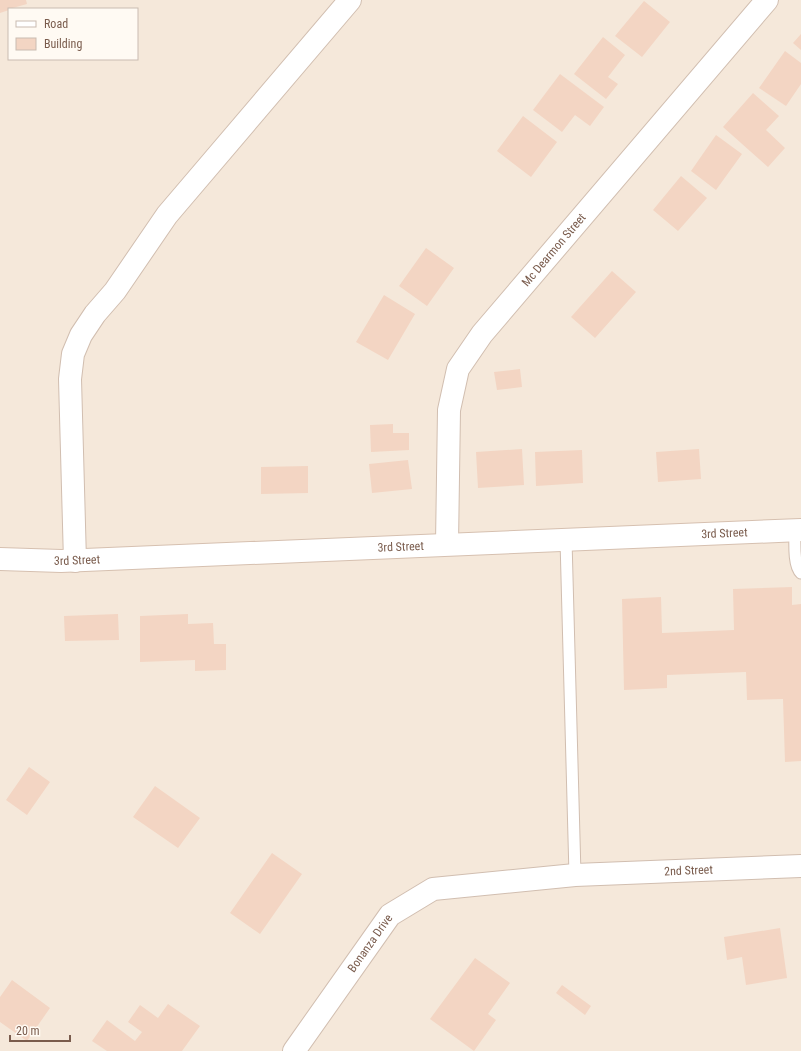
<svg xmlns="http://www.w3.org/2000/svg" width="801" height="1051" viewBox="0 0 801 1051" font-family="'Roboto Condensed',sans-serif">
<style>
.residential{fill:#f5e8da;fill-rule:evenodd}
.building{fill:#f3d5c3}
.lines{fill:none;stroke-linecap:round;stroke-linejoin:round}
.lane-casing{stroke:#d1beb0;stroke-width:13}
.street-casing{stroke:#d1beb0;stroke-width:24}
.secondary-casing{stroke:#d6c0b0;stroke-width:24}
.lane{stroke:#fff;stroke-width:11}
.street{stroke:#fff;stroke-width:22}
.secondary{stroke:#fff;stroke-width:22}
.labels{text-anchor:middle;dominant-baseline:central;stroke-width:3.5;stroke-linejoin:round;paint-order:stroke}
.street-label{font-size:12px;fill:#7a5c4d;stroke:#fffaf3}
</style>
<rect width="100%" height="100%" fill="#fdf6ec"/>
<path class="residential" d="M0 0H801V1051H0ZM9 9H137V59H9Z"/>
<path class="building" d="M0 0H26L27 4 9 9V10L0 13Z
M644 1 670 22 642 57 615 36Z
M801 34V50L793 43Z
M603 37 625 55 608 77 618 84 606 99 574 74Z
M785 51 801 63V84L786 106 759 88Z
M560 74 604 107 590 126 575 115 562 132 533 110Z
M753 93 779 116 766 130 785 148 768 167 723 127Z
M523 116 557 142 531 177 497 151Z
M716 135 742 154 716 190 691 171Z
M681 176 707 198 678 231 653 210Z
M426 248 454 268 427 306 399 286Z
M612 271 636 292 595 338 571 317Z
M384 295 415 314 388 360 356 342Z
M520 369 522 387 497 390 494 372Z
M393 424V433H409V450L371 452 370 425Z
M522 449 524 485 478 488 476 452Z
M699 449 701 479 658 482 656 452Z
M582 450 583 483 536 486 535 452Z
M408 460 412 489 372 493 369 464Z
M308 466V493L261 494V467Z
M792 587V605L801 604V761L785 762 783 699 747 700 746 672 667 675V688L624 690 622 599 661 597 662 633 734 630 733 589Z
M118 614 119 640 65 641 64 616Z
M188 614V624L213 623 214 644H226V670L195 671V660L140 662V616Z
M29 767 50 782 27 815 6 800Z
M155 786 200 818 178 848 133 817Z
M272 853 302 874 260 934 230 913Z
M780 928 787 978 746 985 742 957 727 960 724 937Z
M475 958 510 983 488 1014 496 1020 474 1051 430 1019Z
M12 980 50 1008 27 1041 0 1022V997Z
M562 985 591 1006 585 1015 556 993Z
M168 1004 200 1026 182 1051H107L92 1041 107 1020 135 1041 142 1032 128 1022 140 1005 158 1018Z"/>
<g class="lines">
<defs>
<path id="lane" d="M795 530C795 541 793 566 801 573
M566 540 575 875"/>
<g id="street">
<path id="s1" d="M447 544 449 410 458 369 482 334 767 0"/>
<path d="M75 561 70 379 73 354 81 335 95 314 115 291 167 215 350 0"/>
<path id="s2" d="M294 1051 390 915 433 889 575 875 801 866"/>
</g>
<g id="secondary">
<path id="s3" d="M0 559 61 561 801 530"/>
</g>
</defs>
<use href="#lane" class="lane-casing"/>
<use href="#street" class="street-casing"/>
<use href="#secondary" class="secondary-casing"/>
<use href="#lane" class="lane"/>
<use href="#street" class="street"/>
<use href="#secondary" class="secondary"/>
</g>
<g class="labels">
<g class="street-label">
<text stroke="none"><textPath href="#s1" startOffset="329">Mc Dearmon Street</textPath></text>
<text stroke="none"><textPath href="#s3" startOffset="725">3rd Street</textPath></text>
<text stroke="none"><textPath href="#s3" startOffset="401">3rd Street</textPath></text>
<text stroke="none"><textPath href="#s3" startOffset="77">3rd Street</textPath></text>
<text stroke="none"><textPath href="#s2" startOffset="473">2nd Street</textPath></text>
<text stroke="none"><textPath href="#s2" startOffset="132">Bonanza Drive</textPath></text>
</g>
</g>
<rect x="8" y="8" width="130" height="52" fill="#fffaf3" stroke="#cabbb1"/>
<rect x="16" y="21" width="20" height="6" fill="#ffffff" stroke="#cabbb1"/>
<text x="44" y="28" font-size="12" fill="#7a5c4d">Road</text>
<rect x="16" y="38" width="20" height="12" fill="#f3d5c3" stroke="#cabbb1"/>
<text x="44" y="48" font-size="12" fill="#7a5c4d">Building</text>
<path d="M10 1035v6h60v-6" fill="none" stroke="#7a5c4d" stroke-width="2"/>
<text x="16" y="1035" font-size="12" fill="#7a5c4d" stroke="#fffaf3" stroke-width="3" paint-order="stroke">20 m</text>
</svg>
